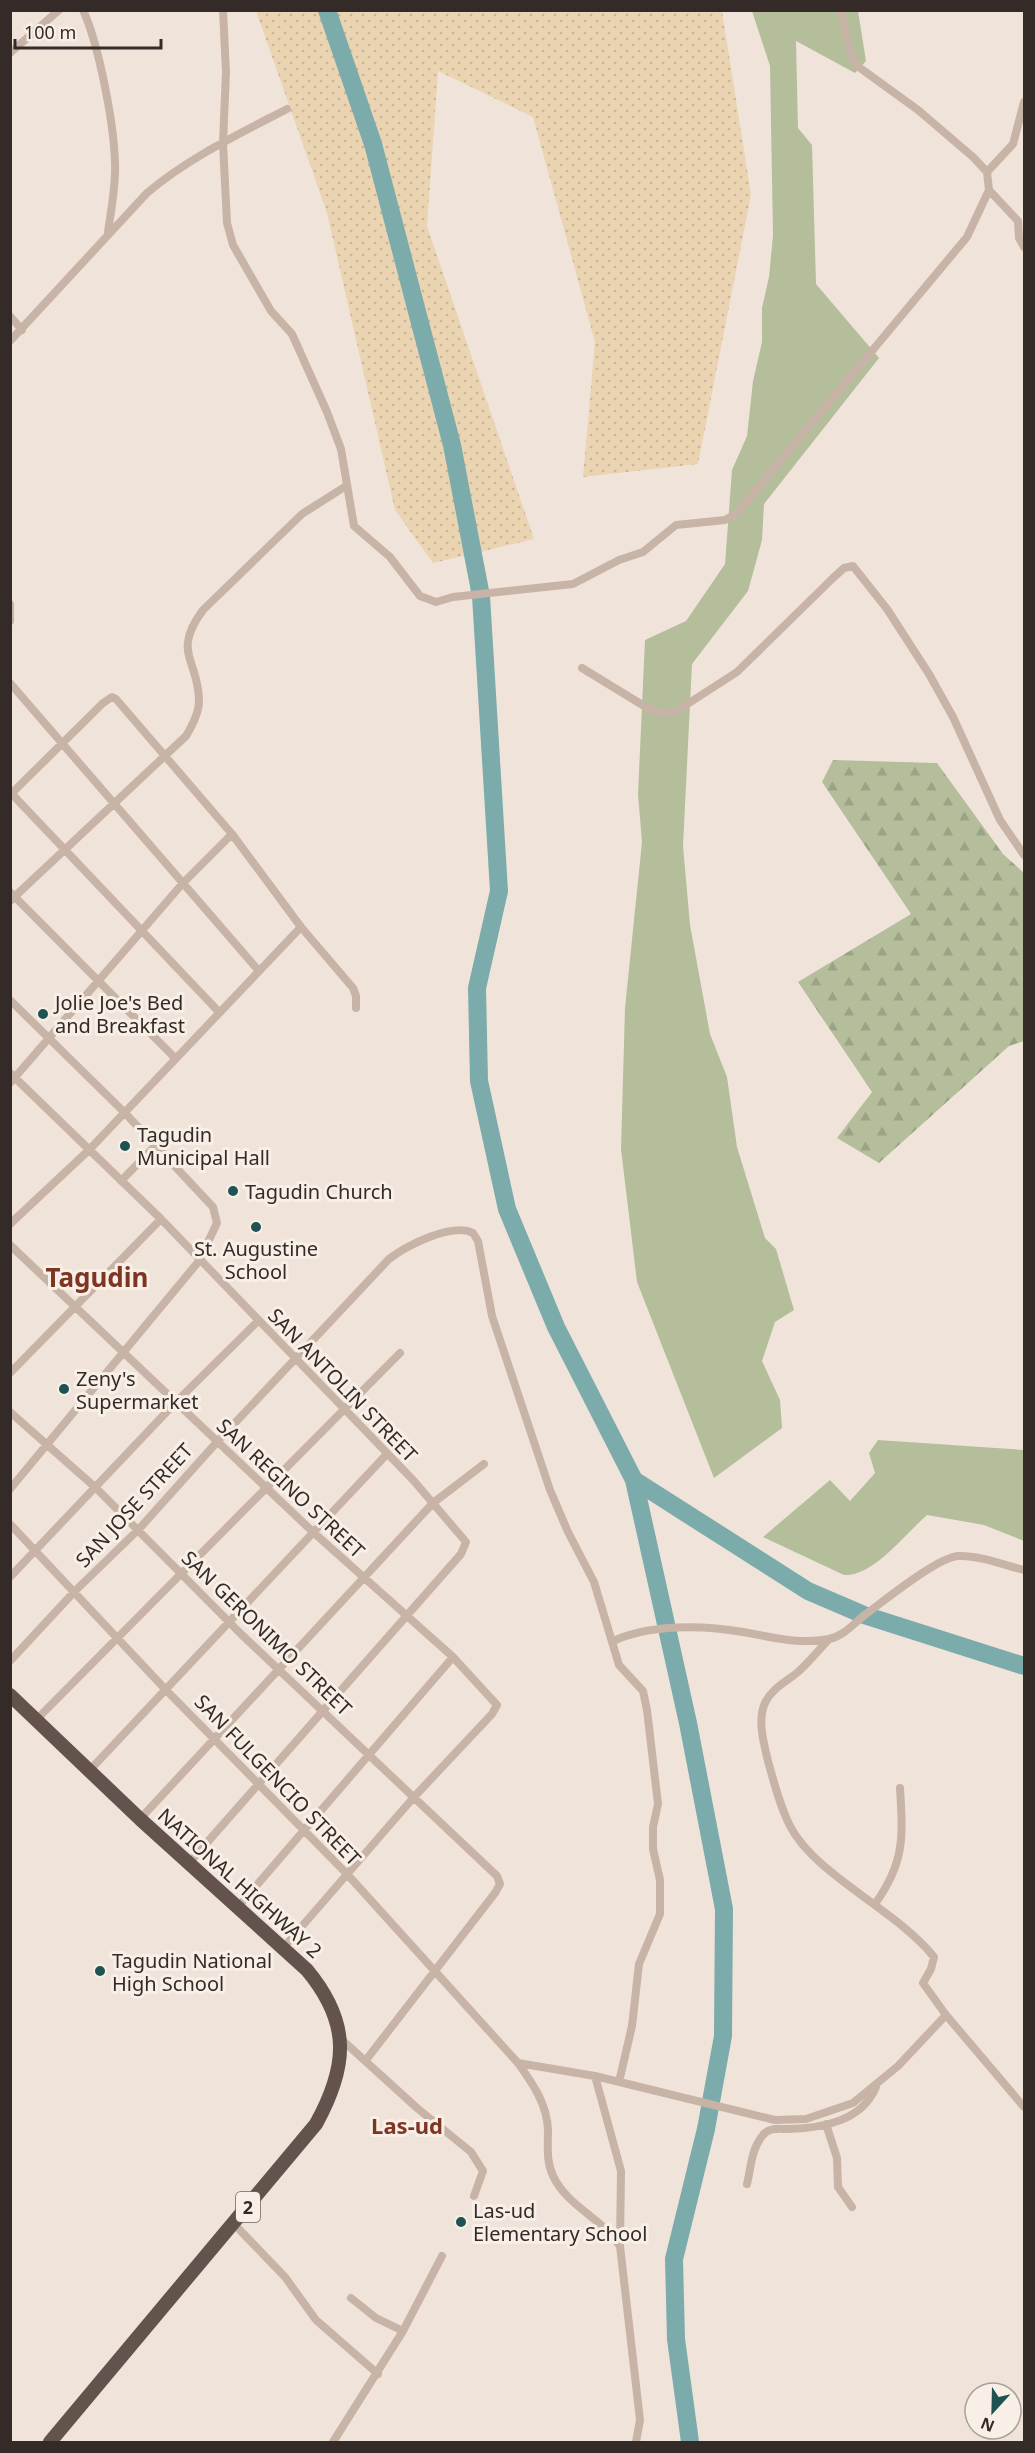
<svg xmlns="http://www.w3.org/2000/svg" width="1035" height="2453" viewBox="0 0 1035 2453" font-family="'Noto Sans',sans-serif">
<style>
.grass{fill:#b4be9b}
.forest{fill:url(#forest-firs)}
.sand{fill:url(#sand-dots)}
.lines{fill:none;stroke-linecap:round;stroke-linejoin:round}
.river{stroke:#7babab;stroke-width:18}
.minor{stroke:#c7b4a7;stroke-width:8}
.trunk{stroke:#64524c;stroke-width:14}
.poi-dot{fill:#1f5253;stroke:#f8efe6;stroke-width:2}
.labels{text-anchor:middle;dominant-baseline:central;stroke-width:6;stroke-linejoin:round;paint-order:stroke}
.shield{fill:#f8efe6;stroke:#6f6560;stroke-width:1.5}
.shield-label{font-size:18px;font-weight:bold;fill:#342a27}
.poi-label{font-size:20px;fill:#342a27;stroke:#f8efe6;text-anchor:start}
.street-label{font-size:20px;fill:#342a27;stroke:#f8efe6}
.quarter-label{font-size:22px;font-weight:bold;fill:#7e3524;stroke:#f8efe6}
.district-label{font-size:26px;font-weight:bold;fill:#7e3524;stroke:#f8efe6}
</style>
<defs>
<pattern id="forest-firs" width="22" height="20" patternUnits="userSpaceOnUse" patternTransform="scale(1.5)"><rect width="22" height="20" fill="#b4be9b"/><path d="M5 1l3.5 6h-7zM16 11l3.5 6h-7z" fill="#9ba386"/></pattern>
<pattern id="sand-dots" width="8" height="8" patternUnits="userSpaceOnUse" patternTransform="scale(1.5)"><rect width="8" height="8" fill="#ead4b2"/><path d="M2 2h.1M6 6h.1" fill="none" stroke="#c9b699" stroke-width="1.8" stroke-linecap="round"/></pattern>
</defs>
<rect width="100%" height="100%" fill="#f0e4da"/>
<path class="grass" d="M752 11H858L866 61 855 73 796 41 798 128 812 145 816 284 879 358 764 504 762 540 748 591 692 664 683 846 690 925 710 1034 727 1077 737 1147 765 1238 776 1249 794 1310 775 1322 762 1361 780 1400 782 1428 714 1478 637 1282 621 1149 625 1008 642 842 638 794 645 640 686 621 725 564 732 470 747 436 753 381 762 342V308L769 277 773 235 770 66Z
M878 1440 1024 1450V1541L984 1525 927 1515C905 1534 873 1577 844 1575L763 1537 830 1480 850 1501 875 1473 869 1453Z"/>
<path class="forest" d="M833 760 937 763 1003 854 1024 873V1041L1009 1046 879 1163 837 1138 872 1092 798 982 911 914 822 782Z"/>
<path class="sand" d="M256 11H722L751 195 698 464 583 477 595 342 533 117 438 71 427 226 534 539 433 563 395 510 327 213Z"/>
<g class="lines">
<path class="river" d="M327 10 373 144 452 445 481 596 499 891 477 988 479 1081 507 1209 556 1327 634 1480 688 1723 724 1909 723 2036 706 2129 674 2259 676 2339 690 2442
M634 1480 808 1591 864 1615 1024 1666"/>
<path class="minor" d="M83 10C99 45 114 124 115 163 116 186 111 210 108 232
M223 10 226 72 223 143 227 223 233 245 271 311 292 334 327 412 341 449 354 526 390 557 420 596 436 602 453 597 573 584 619 560 643 552 676 525 725 520 736 514 967 237 989 190 987 172 973 157 918 110 856 65 851 55 841 10
M10 53 59 10
M987 172 1013 144 1024 102
M989 190 1018 221 1019 238 1024 247
M10 316 22 330
M10 341 147 193C188 158 239 134 287 109
M10 604V621
M582 668 649 709 662 713 675 712 737 672 833 578 844 568 853 566 887 609 929 674 953 717 1000 820 1024 855
M10 683 258 970
M10 792 219 1012
M10 795 103 703 112 697 116 699 232 834 301 927 353 988 356 996V1008
M10 892 175 1058
M10 901 186 736C192 726 199 713 199 701 199 660 171 653 203 610L302 514 346 486
M10 1000 125 1113 213 1207 217 1223 199 1261 10 1489
M10 1073 161 1219 414 1481 466 1542 461 1554 189 1863
M10 1083 183 883 232 834
M121 1181 155 1146
M10 1224 89 1150 301 927
M10 1245 313 1532 453 1657 497 1705 492 1714 414 1797 284 1947
M10 1373 161 1219
M10 1412 96 1488 242 1635 497 1876 500 1884 495 1893 366 2060
M10 1524 166 1690 347 1874 518 2063C533 2084 547 2104 548 2130 548 2146 546 2161 553 2176 568 2207 602 2218 620 2246L640 2420 636 2442
M10 1577 176 1402 258 1321
M829 1639C819 1650 809 1662 798 1672 786 1682 771 1689 765 1703 757 1720 764 1744 768 1761 774 1783 780 1806 790 1826 815 1875 898 1911 934 1957L931 1969 923 1983 946 2015
M613 1641C651 1624 703 1625 743 1632 771 1637 800 1645 829 1639 844 1636 854 1623 866 1614 884 1601 938 1557 958 1556 979 1555 1004 1565 1024 1570
M10 1661 75 1591 139 1529 217 1442 389 1259C406 1246 452 1222 473 1233L478 1241 492 1316 550 1490 568 1532 594 1582 619 1665 643 1691 647 1710 658 1804 653 1827V1849L660 1880V1914L639 1964 632 2026 619 2082
M36 1720 400 1353
M89 1771 387 1454
M140 1819 433 1503 484 1464
M875 1904C905 1862 903 1837 900 1788
M238 1907 453 1657
M341 2039 417 2108 471 2152 483 2171 474 2196
M518 2063 595 2076 775 2120 806 2119 853 2103 898 2066 946 2015 1024 2107
M595 2076 621 2171 620 2244
M826 2124 837 2158 838 2187 852 2207
M747 2184C751 2168 751 2149 763 2135 769 2127 779 2129 789 2129 823 2128 862 2121 876 2087
M234 2224 285 2277 316 2320 378 2374
M351 2298 376 2318 403 2331
M333 2442 403 2331 442 2256"/>
<path class="trunk" d="M10 1695 140 1819 307 1970C351 2023 348 2066 316 2124L50 2442"/>
</g>
<g class="poi-dot">
<circle cx="43" cy="1014" r="6"/>
<circle cx="125" cy="1146" r="6"/>
<circle cx="233" cy="1191" r="6"/>
<circle cx="256" cy="1227" r="6"/>
<circle cx="64" cy="1389" r="6"/>
<circle cx="100" cy="1971" r="6"/>
<circle cx="461" cy="2222" r="6"/>
</g>
<g class="labels">
<rect class="shield" x="236" y="2192" width="24" height="30" rx="4.5"/>
<g class="shield-label">
<text x="248" y="2207">2</text>
</g>
<g class="poi-label">
<text x="55" y="1002">Jolie Joe's Bed<tspan x="55" dy="23">and Breakfast</tspan></text>
<text x="137" y="1134">Tagudin<tspan x="137" dy="23">Municipal Hall</tspan></text>
<text x="245" y="1191">Tagudin Church</text>
<text x="256" y="1248" text-anchor="middle">St. Augustine<tspan x="256" dy="23">School</tspan></text>
<text x="76" y="1378">Zeny's<tspan x="76" dy="23">Supermarket</tspan></text>
<text x="112" y="1960">Tagudin National<tspan x="112" dy="23">High School</tspan></text>
<text x="473" y="2210">Las-ud<tspan x="473" dy="23">Elementary School</tspan></text>
</g>
<g class="street-label">
<text transform="translate(343 1385) rotate(46)">SAN ANTOLIN STREET</text>
<text transform="translate(291 1488) rotate(43)">SAN REGINO STREET</text>
<text transform="translate(134 1505) rotate(-47)">SAN JOSE STREET</text>
<text transform="translate(267 1633) rotate(44)">SAN GERONIMO STREET</text>
<text transform="translate(278 1780) rotate(46)">SAN FULGENCIO STREET</text>
<text transform="translate(240 1883) rotate(42)">NATIONAL HIGHWAY 2</text>
</g>
<g class="quarter-label">
<text x="407" y="2125">Las-ud</text>
</g>
<g class="district-label">
<text x="97" y="1277">Tagudin</text>
</g>
</g>
<rect width="1035" height="2453" fill="none" stroke="#342a27" stroke-width="24"/>
<g transform="translate(993 2411) rotate(202)"><circle r="28" fill="#f8efe6" stroke="#aaa09a" stroke-width="1.5"/>
<path d="M0-4.5L10 22L0 15L-10 22Z" fill="#1f5253"/>
<text y="-9" font-size="16" font-weight="bold" text-anchor="middle" fill="#342a27">N</text>
</g>
<path d="M15 39v9h146v-9" fill="none" stroke="#342a27" stroke-width="3"/>
<text x="24" y="39" font-size="18" fill="#342a27" stroke="#f8efe6" stroke-width="4.5" paint-order="stroke">100 m</text>
</svg>
